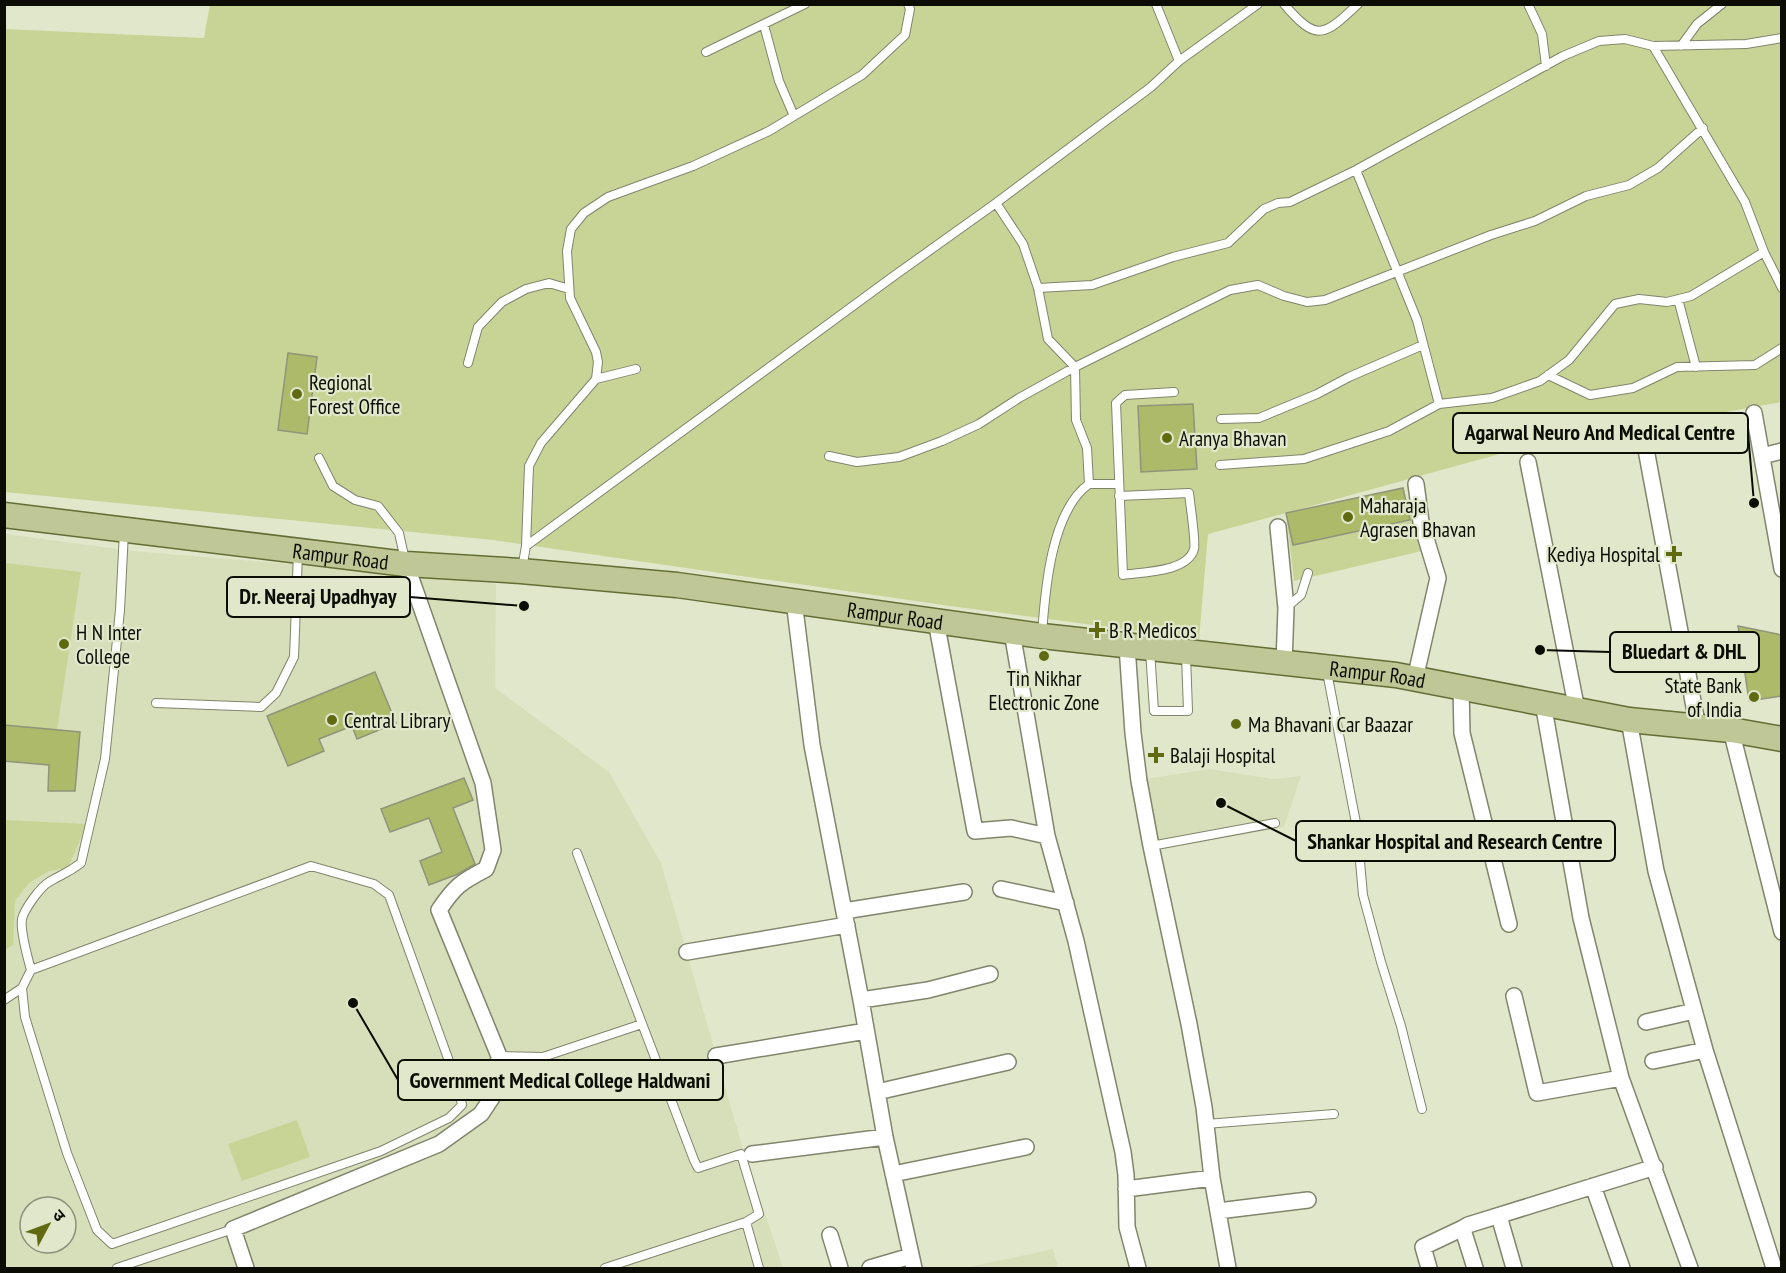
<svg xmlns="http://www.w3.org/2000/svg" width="1786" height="1273" viewBox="0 0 1786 1273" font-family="'PT Sans Narrow','Noto Sans Devanagari',sans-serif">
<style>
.built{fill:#d7deba;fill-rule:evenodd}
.green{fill:#c8d496}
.building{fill:#adba69;stroke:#8f947a;stroke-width:1.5}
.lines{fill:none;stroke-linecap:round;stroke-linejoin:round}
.service-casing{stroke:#80856c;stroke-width:10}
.minor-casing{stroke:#80856c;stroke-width:18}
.primary-casing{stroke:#646d35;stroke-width:27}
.service{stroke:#fff;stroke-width:8}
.minor{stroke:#fff;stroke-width:15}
.primary{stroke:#bfc796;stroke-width:24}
.poi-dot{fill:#5f6a11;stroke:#e1e7ca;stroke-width:2}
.labels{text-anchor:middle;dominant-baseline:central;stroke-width:4.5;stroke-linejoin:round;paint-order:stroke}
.poi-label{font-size:21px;fill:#0b0d04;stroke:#e1e7ca;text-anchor:start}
.street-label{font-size:21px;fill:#0b0d04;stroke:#e1e7ca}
.leader{fill:none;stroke:#0b0d04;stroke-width:2}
.callout-dot{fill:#0b0d04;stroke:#e1e7ca;stroke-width:2}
.callout{fill:#e1e7ca;stroke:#0b0d04;stroke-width:2}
.callout-label{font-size:22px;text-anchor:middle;font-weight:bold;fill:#0b0d04}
</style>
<rect width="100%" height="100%" fill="#e1e7ca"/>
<path class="built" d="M5 534 132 551 400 573 496 584 495 688 609 772 661 863 741 1142 783 1268H5ZM30 1207H66V1243H30Z
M1209 769 1274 779 1301 776 1284 827 1157 850 1146 779Z
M1053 1249 1058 1268H964Z"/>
<path class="green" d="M210 4 1781 5V402L1514 450 1286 513 1293 545 1410 521 1403 488 1422 551 1294 581 1286 513 1208 534 1199 639 950 606 493 540 5 492 4 29 204 38Z
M5 563 81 572 57 730 5 725Z
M4 820 87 824 68 868 49 871 29 883 15 901 13 945 5 950Z
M297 1120 310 1157 242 1181 228 1144Z"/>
<path class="building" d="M288 353 317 357 307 434 278 430Z
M1193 404 1197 469 1141 472 1138 406Z
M1403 488 1410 520 1293 545 1286 513Z
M1738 626 1782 635V696L1749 701Z
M375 672 396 723 357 739 352 726 319 739 324 751 288 766 267 716Z
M4 725 80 732 75 791H48L49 765 4 761Z
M464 778 473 800 453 808 475 864 458 874 429 885 420 861 442 852 429 818 390 832 381 809Z"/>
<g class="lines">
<defs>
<path id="service" d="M1156 4 1179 61
M1284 4C1317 43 1324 36 1358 4
M1528 4 1542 34 1546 66
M764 25 779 81 794 116
M1681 46 1697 24 1722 4
M706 52 805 4
M1356 170 1417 320 1439 404
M996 203 1023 244 1038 288 1048 339 1075 367 1076 420 1087 448 1089 484C1051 511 1045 591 1042 634
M1764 252 1782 288
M1038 288 1092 285 1173 257 1228 243 1264 209 1278 203 1290 202 1356 170 1563 56 1599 41 1625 39 1653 46 1746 44 1782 38
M1678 299 1696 367
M468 363 478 327 502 302 526 289 549 283 569 289
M1548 375 1590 395 1633 388 1677 367 1755 365 1782 348
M596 379 636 369
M1221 419 1259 418 1317 394 1349 377 1423 345
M829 456 857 462 899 457 942 441 979 424 1019 398 1075 367 1230 290 1258 285 1284 296 1307 302 1325 300 1491 235 1535 221 1586 196 1629 185 1658 168 1703 128
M319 458 333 486 355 500 378 506 399 533 405 560
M1220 465 1304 459 1389 431 1439 404 1492 398 1540 381 1569 360 1615 304 1639 299 1667 302 1691 296 1764 252 1745 202 1653 46
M1089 484H1119
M1119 496 1189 493C1190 503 1196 542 1194 549 1188 572 1143 572 1123 575L1116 403 1125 395 1174 392
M526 546 529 466 541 443 596 379 598 362 596 352 570 298 567 251 571 229 584 213 608 197 693 166 769 131 862 75 905 35 910 9 908 4
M522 569 526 546 891 278 996 203 1151 87 1179 61 1258 4
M1287 607 1301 595 1308 573
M1150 650 1154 711H1188L1186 655
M1327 672 1357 828 1363 895 1381 962 1401 1026 1422 1109
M156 703 261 707 276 693 294 657 298 553
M1151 846 1275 823
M577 853 694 1160 698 1168 741 1154 759 1214 746 1222 605 1268
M22 988 25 1017 67 1153 97 1230 112 1244 381 1151 449 1118 462 1105 458 1086 389 895 374 884 311 866 31 970
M4 1000 22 988 31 970C28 959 20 931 22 919 24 910 40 887 49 882 62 874 68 873 81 863L105 759 120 610 124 532
M499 1056 543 1057 642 1024
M1206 1124 1334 1114
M746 1222 759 1268
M117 1268 233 1229"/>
<path id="minor" d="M1754 413 1782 569
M1645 444 1698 728
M1762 456 1782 451
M1528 462 1577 710
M1278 527 1286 608 1284 663
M794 601 812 745 861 1000 885 1137 914 1268
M936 621 975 831 1011 828 1047 836
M1012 632 1047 836 1076 941 1123 1152 1126 1175 1127 1227 1138 1268
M1127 646 1133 733 1139 781 1151 846 1189 1024 1204 1107 1212 1178 1228 1268
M1415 679 1438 578 1421 522 1416 484
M1461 687 1462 733 1509 924
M1543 703 1581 918 1621 1078 1690 1268
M1629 720 1656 871 1705 1050 1774 1268
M1731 730 1782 932
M1001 889 1066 903
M844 911 964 892
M687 952 847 925
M1514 996 1537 1093 1621 1078
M861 1000 928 990 990 974
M1646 1022 1694 1011
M716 1056 866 1031
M1653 1061 1705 1050
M877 1092 1008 1062
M752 1154 885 1137
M893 1174 1026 1147
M1593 1186 1622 1268
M1126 1189 1212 1178
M1218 1211 1308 1200
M1499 1216 1514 1268
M830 1235 840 1268
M246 1268 233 1229 439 1144 481 1114 495 1093 499 1056 439 910C455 886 461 882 486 869L493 850 483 783 406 564
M870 1268 911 1256
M1429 1268 1423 1247 1463 1228
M1475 1268 1464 1233 1463 1228 1468 1225 1655 1167"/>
<g id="primary">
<path id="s1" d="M4 515 406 564 521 571 677 585 1042 636 1396 675 1629 720 1731 730 1782 739"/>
</g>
</defs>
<use href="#service" class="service-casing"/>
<use href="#minor" class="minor-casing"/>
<use href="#primary" class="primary-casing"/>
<use href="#service" class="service"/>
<use href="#minor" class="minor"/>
<use href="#primary" class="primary"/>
</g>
<g class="poi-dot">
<circle cx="297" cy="394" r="6"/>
<circle cx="1167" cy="438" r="6"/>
<circle cx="1348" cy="517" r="6"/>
<path d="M1671 545h6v6h6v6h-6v6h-6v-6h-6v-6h6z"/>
<path d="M1094 621h6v6h6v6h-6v6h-6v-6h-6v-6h6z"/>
<circle cx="64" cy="644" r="6"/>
<circle cx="1044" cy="656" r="6"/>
<circle cx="1754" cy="697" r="6"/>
<circle cx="332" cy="720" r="6"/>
<circle cx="1236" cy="724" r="6"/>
<path d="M1153 746h6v6h6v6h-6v6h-6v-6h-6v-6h6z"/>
</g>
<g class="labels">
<g class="poi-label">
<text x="309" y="382">Regional<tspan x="309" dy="24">Forest Office</tspan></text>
<text x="1179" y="438">Aranya Bhavan</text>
<text x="1360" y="505">Maharaja<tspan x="1360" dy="24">Agrasen Bhavan</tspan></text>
<text x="1660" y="554" text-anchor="end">Kediya Hospital</text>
<text x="1109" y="630">B R Medicos</text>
<text x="76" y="632">H N Inter<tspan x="76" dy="24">College</tspan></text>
<text x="1044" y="678" text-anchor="middle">Tin Nikhar<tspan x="1044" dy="24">Electronic Zone</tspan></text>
<text x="1742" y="685" text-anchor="end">State Bank<tspan x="1742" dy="24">of India</tspan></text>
<text x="344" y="720">Central Library</text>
<text x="1248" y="724">Ma Bhavani Car Baazar</text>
<text x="1170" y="755">Balaji Hospital</text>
</g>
<g class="street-label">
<text stroke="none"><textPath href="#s1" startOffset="339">Rampur Road</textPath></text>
<text stroke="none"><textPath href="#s1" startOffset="897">Rampur Road</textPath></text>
<text stroke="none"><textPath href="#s1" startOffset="1383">Rampur Road</textPath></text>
</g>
</g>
<path class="leader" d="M1754 503L1748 433M524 606L410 597M1540 650L1610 652M1221 803L1296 841M353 1003L398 1080"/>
<g class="callout-dot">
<circle cx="1754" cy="503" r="6"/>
<circle cx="524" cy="606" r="6"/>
<circle cx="1540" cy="650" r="6"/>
<circle cx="1221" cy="803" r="6"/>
<circle cx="353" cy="1003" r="6"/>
</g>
<g class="callout">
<rect x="1453" y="413" width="295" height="40" rx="6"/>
<rect x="227" y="577" width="183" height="40" rx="6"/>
<rect x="1610" y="632" width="149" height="40" rx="6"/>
<rect x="1296" y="821" width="319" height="40" rx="6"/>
<rect x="398" y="1060" width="325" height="40" rx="6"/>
</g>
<g class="callout-label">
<text x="1600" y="440">Agarwal Neuro And Medical Centre</text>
<text x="318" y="604">Dr. Neeraj Upadhyay</text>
<text x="1684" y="659">Bluedart &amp; DHL</text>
<text x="1455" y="849">Shankar Hospital and Research Centre</text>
<text x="560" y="1088">Government Medical College Haldwani</text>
</g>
<rect width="1786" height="1273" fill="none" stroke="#0b0d04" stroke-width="12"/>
<g transform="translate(48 1225) rotate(49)"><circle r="28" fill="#e1e7ca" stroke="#8b907b" stroke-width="1.5"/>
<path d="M0-4.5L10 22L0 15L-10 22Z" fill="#5f6a11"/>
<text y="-9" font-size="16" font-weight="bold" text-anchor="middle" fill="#0b0d04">उ</text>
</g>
</svg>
